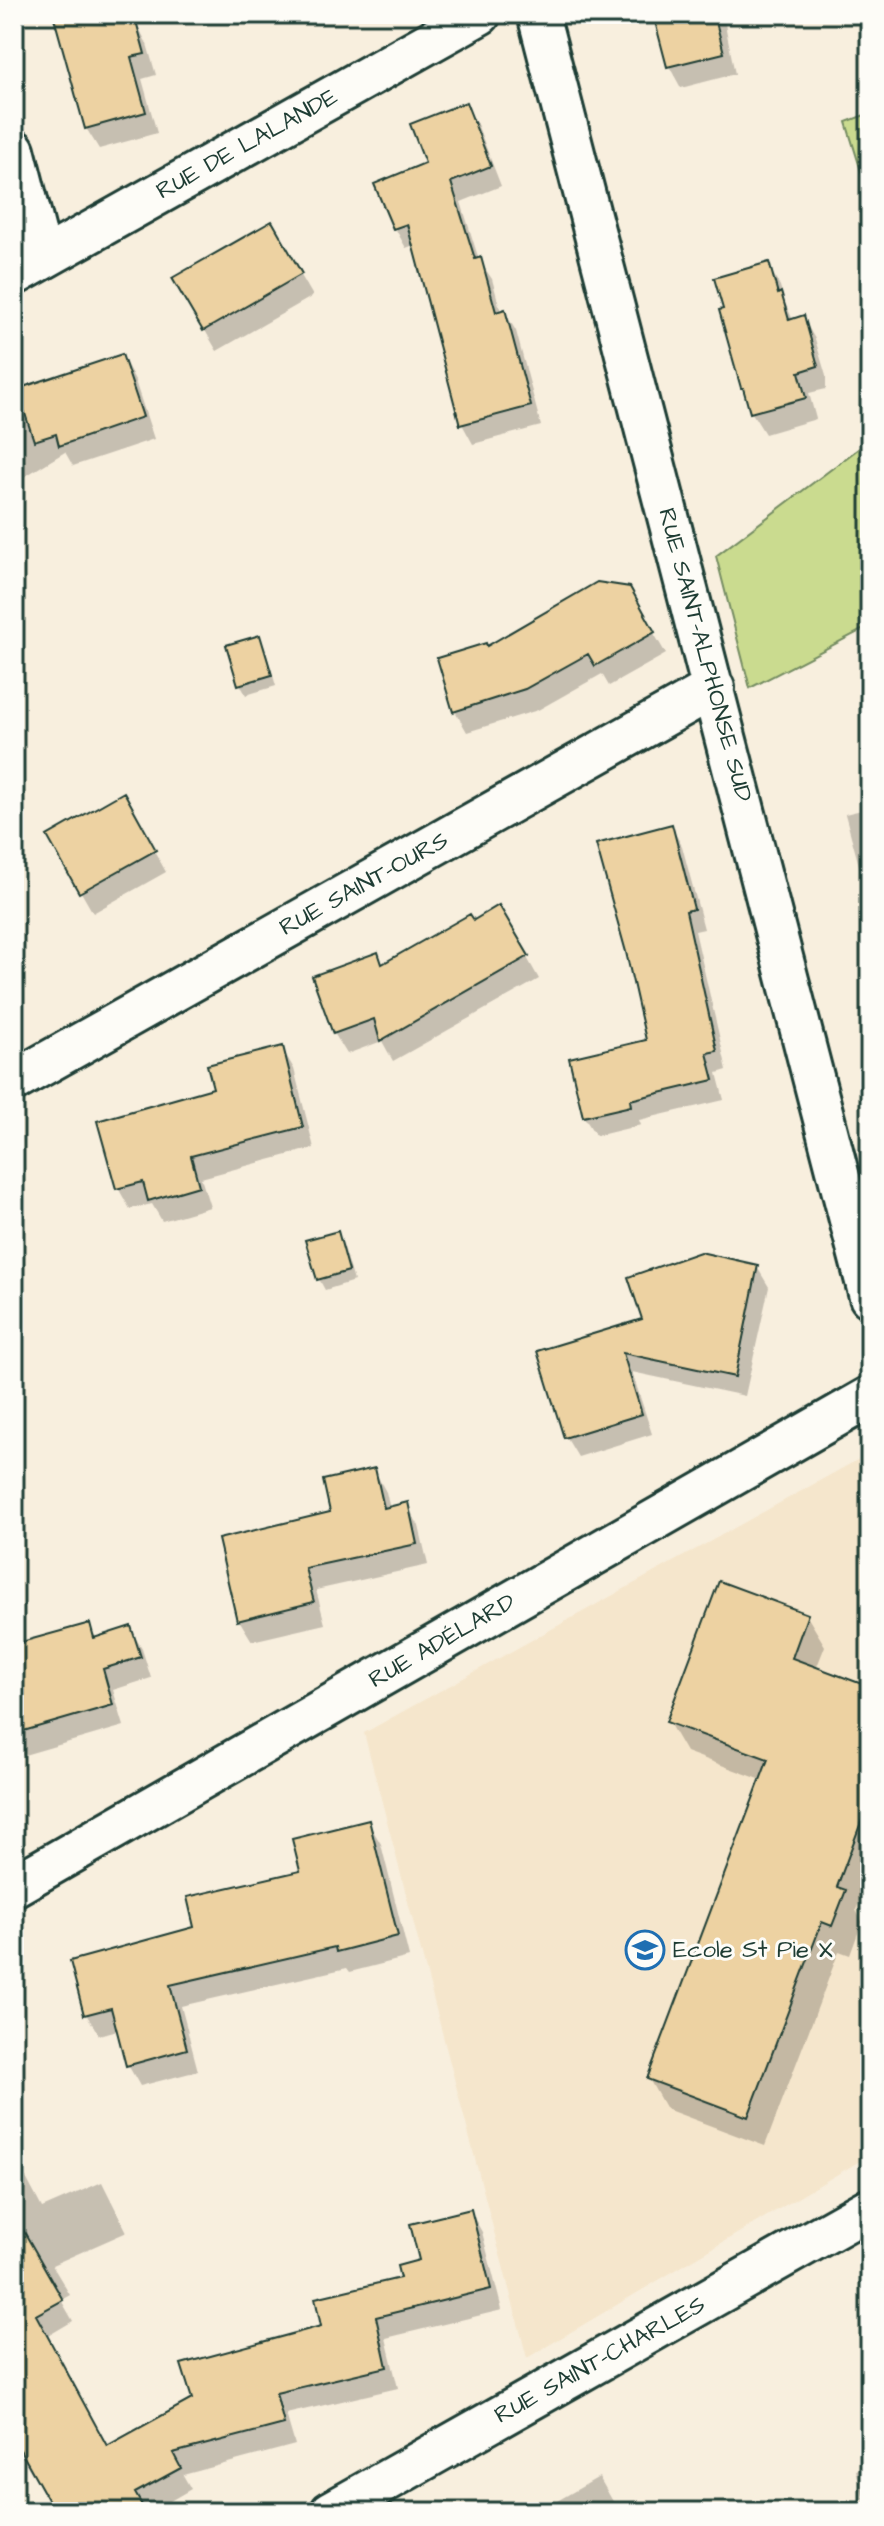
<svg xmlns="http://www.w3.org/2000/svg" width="884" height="2526" viewBox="0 0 884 2526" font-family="'Architects Daughter',sans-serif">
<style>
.built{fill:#f5e6cc}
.green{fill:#cadb8f;stroke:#748c62;stroke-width:2}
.shadow{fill:#0003}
.building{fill:#edd2a2;stroke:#1f3d34;stroke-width:2}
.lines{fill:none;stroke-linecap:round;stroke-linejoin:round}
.street-casing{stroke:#1f3d34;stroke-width:46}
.street{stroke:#fdfcf7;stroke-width:40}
.labels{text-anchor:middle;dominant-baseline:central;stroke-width:6;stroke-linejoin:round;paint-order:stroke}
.street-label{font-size:24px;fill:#1f3d34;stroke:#fdfcf7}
.poi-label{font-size:24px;fill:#1f3d34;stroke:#fdfcf7;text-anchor:start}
</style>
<rect width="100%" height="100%" fill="#f8efde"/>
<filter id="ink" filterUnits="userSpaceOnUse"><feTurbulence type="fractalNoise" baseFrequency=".0125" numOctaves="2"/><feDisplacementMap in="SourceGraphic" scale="16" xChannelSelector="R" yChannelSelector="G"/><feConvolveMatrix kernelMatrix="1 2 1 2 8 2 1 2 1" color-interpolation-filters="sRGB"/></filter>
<g filter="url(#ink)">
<path class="built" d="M859 1459H865L870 1469V2155L527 2358 364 1733Z"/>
<path class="green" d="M870 113V200L846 122Z
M870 440V626L750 688 716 556Z"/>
<path class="shadow" d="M55 14H132L147 44 156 75 142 79 157 133 99 149 86 128Z
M653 14H723L735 74 681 88 669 66Z
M465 104 477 124 501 186 461 202 479 260 492 279 501 312 504 311 516 331 541 426 473 444 462 424 414 245 406 248 395 228 427 164Z
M271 224 313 296 217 351 175 279Z
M768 265 780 286 785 303 793 320 803 318 815 339 826 376V389L809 393 816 419 765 434 752 413 742 387Z
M122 356 134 378 154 439 73 466 65 452 14 483V392Z
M628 589 666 654 609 686 602 674 538 710 467 732 455 711 487 648Z
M259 637 265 648 276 686 246 695 240 684 229 646Z
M123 795 166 872 93 913 49 836Z
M870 808V906L845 814Z
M671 826 682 846 704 929 695 931 727 1070 717 1073 724 1100 639 1120 641 1125 596 1136 584 1117 571 1059 648 1042Z
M499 908 539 979 393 1061 382 1041 347 1054 334 1033 383 965Z
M282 1048 294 1069 314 1148 201 1178 210 1207 162 1221 152 1204 130 1209 118 1188 215 1089Z
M337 1233 343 1244 354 1281 325 1290 319 1279Z
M757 1267 769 1287 745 1396 632 1372 652 1434 578 1457 566 1437 644 1320Z
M374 1470 386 1492 390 1509 407 1505 419 1526 428 1565 316 1590 325 1624 252 1641 239 1620 333 1513Z
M807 1616 825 1646 816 1669 870 1692V1873L856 1910 862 1922 850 1955 839 1951 765 2146 666 2109 649 2079 762 1780 686 1752 668 1721Z
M89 1625 97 1639 130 1628 142 1649 151 1678 113 1690 124 1726 14 1758V1646Z
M368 1822 381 1844 409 1957 350 1972 347 1968 181 2006 198 2071 140 2086 128 2065 118 2030 99 2035 86 2014 197 1928 302 1873Z
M14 2155 42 2208 102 2182 127 2232 52 2265 70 2295 61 2300 73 2321 46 2337 106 2448 324 2328 402 2280 470 2211 482 2232 502 2310 386 2338 398 2388 286 2414 295 2445 183 2475 191 2489 151 2512H57L35 2473 32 2474 14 2442Z
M870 2466V2512H867L856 2470Z
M599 2477 619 2512H538Z"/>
<path class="building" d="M53 14H124L127 23 136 21 145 54 131 57 146 112 85 129Z
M653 14H714L724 53 667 67Z
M466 102 491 166 451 182 475 259 481 257 496 312 505 309 531 406 460 425 407 224 393 229 374 184 425 163 410 124Z
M272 221 302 274 203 331 172 278Z
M769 262 778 294 781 292 789 320 804 315 818 366 799 372 806 398 750 413 743 388H741L719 310 723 309 714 278Z
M122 354 143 417 59 446 56 434 34 441 17 389Z
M597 582 630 587 655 632 595 666 588 654 525 689 453 712 437 658 486 643 487 646Z
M260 635 272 675 238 685 226 645Z
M124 792 156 850 79 893 47 836Z
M672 824 694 909 686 911 717 1051 707 1053 714 1080 630 1100 631 1106 583 1117 569 1058 646 1040 626 952 596 844Z
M499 905 529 956 380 1041 374 1019 333 1034 312 976 378 952 382 964 470 914 474 920Z
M283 1046 303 1127 191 1156 199 1186 148 1201 143 1182 116 1189 97 1121 213 1088 207 1065Z
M338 1231 349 1271 317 1280 305 1240Z
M700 1252 758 1265 735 1377 623 1353 642 1414 564 1438 537 1351 642 1319 628 1277Z
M375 1468 384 1508 408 1502 417 1544 305 1568 314 1602 237 1621 218 1539 330 1512 323 1480Z
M719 1581 808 1614 792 1658 870 1687V1798L837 1887 846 1890 832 1926 822 1922 748 2117 647 2079 768 1759 666 1722Z
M90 1623 94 1638 131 1626 141 1657 103 1669 113 1705 20 1732 14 1709V1644Z
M369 1820 398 1936 336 1952 335 1947 170 1985 187 2049 126 2066 111 2008 84 2015 70 1961 194 1927 187 1897 300 1871 292 1839Z
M471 2209 491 2289 376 2317 387 2367 276 2393 284 2424 173 2453 181 2468 135 2493 146 2512H55L14 2439V2214L63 2300 36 2315 107 2446 192 2399 181 2364 321 2326 315 2298 400 2278 397 2266 419 2260 410 2224Z"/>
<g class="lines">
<defs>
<path id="street" d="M538 14 870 1297
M14 150 42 259
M14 275 480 14
M14 1081 714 688
M14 1886 870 1397
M331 2512 870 2208"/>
</defs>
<use href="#street" class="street-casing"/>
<use href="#street" class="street"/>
</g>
</g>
<defs>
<symbol id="school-ring" viewBox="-11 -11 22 22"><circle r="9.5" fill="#fdfcf7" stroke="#1f6fb2" stroke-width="1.5"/><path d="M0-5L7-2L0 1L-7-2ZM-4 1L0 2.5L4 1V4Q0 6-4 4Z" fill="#1f6fb2"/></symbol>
</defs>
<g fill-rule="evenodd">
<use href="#school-ring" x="623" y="1928" width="44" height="44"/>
</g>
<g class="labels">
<g class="street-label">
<text transform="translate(247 144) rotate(-29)">RUE DE LALANDE</text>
<text transform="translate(705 655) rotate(75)">RUE SAINT-ALPHONSE SUD</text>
<text transform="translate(364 884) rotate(-29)">RUE SAINT-OURS</text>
<text transform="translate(442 1641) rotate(-30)">RUE ADÉLARD</text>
<text transform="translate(600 2360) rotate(-29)">RUE SAINT-CHARLES</text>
</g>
<g class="poi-label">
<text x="673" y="1950">Ecole St Pie X</text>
</g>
</g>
<rect width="884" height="2526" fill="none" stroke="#fdfcf7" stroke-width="48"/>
<rect x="24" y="24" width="836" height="2478" fill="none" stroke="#1f3d34" stroke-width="3" filter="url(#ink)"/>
</svg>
